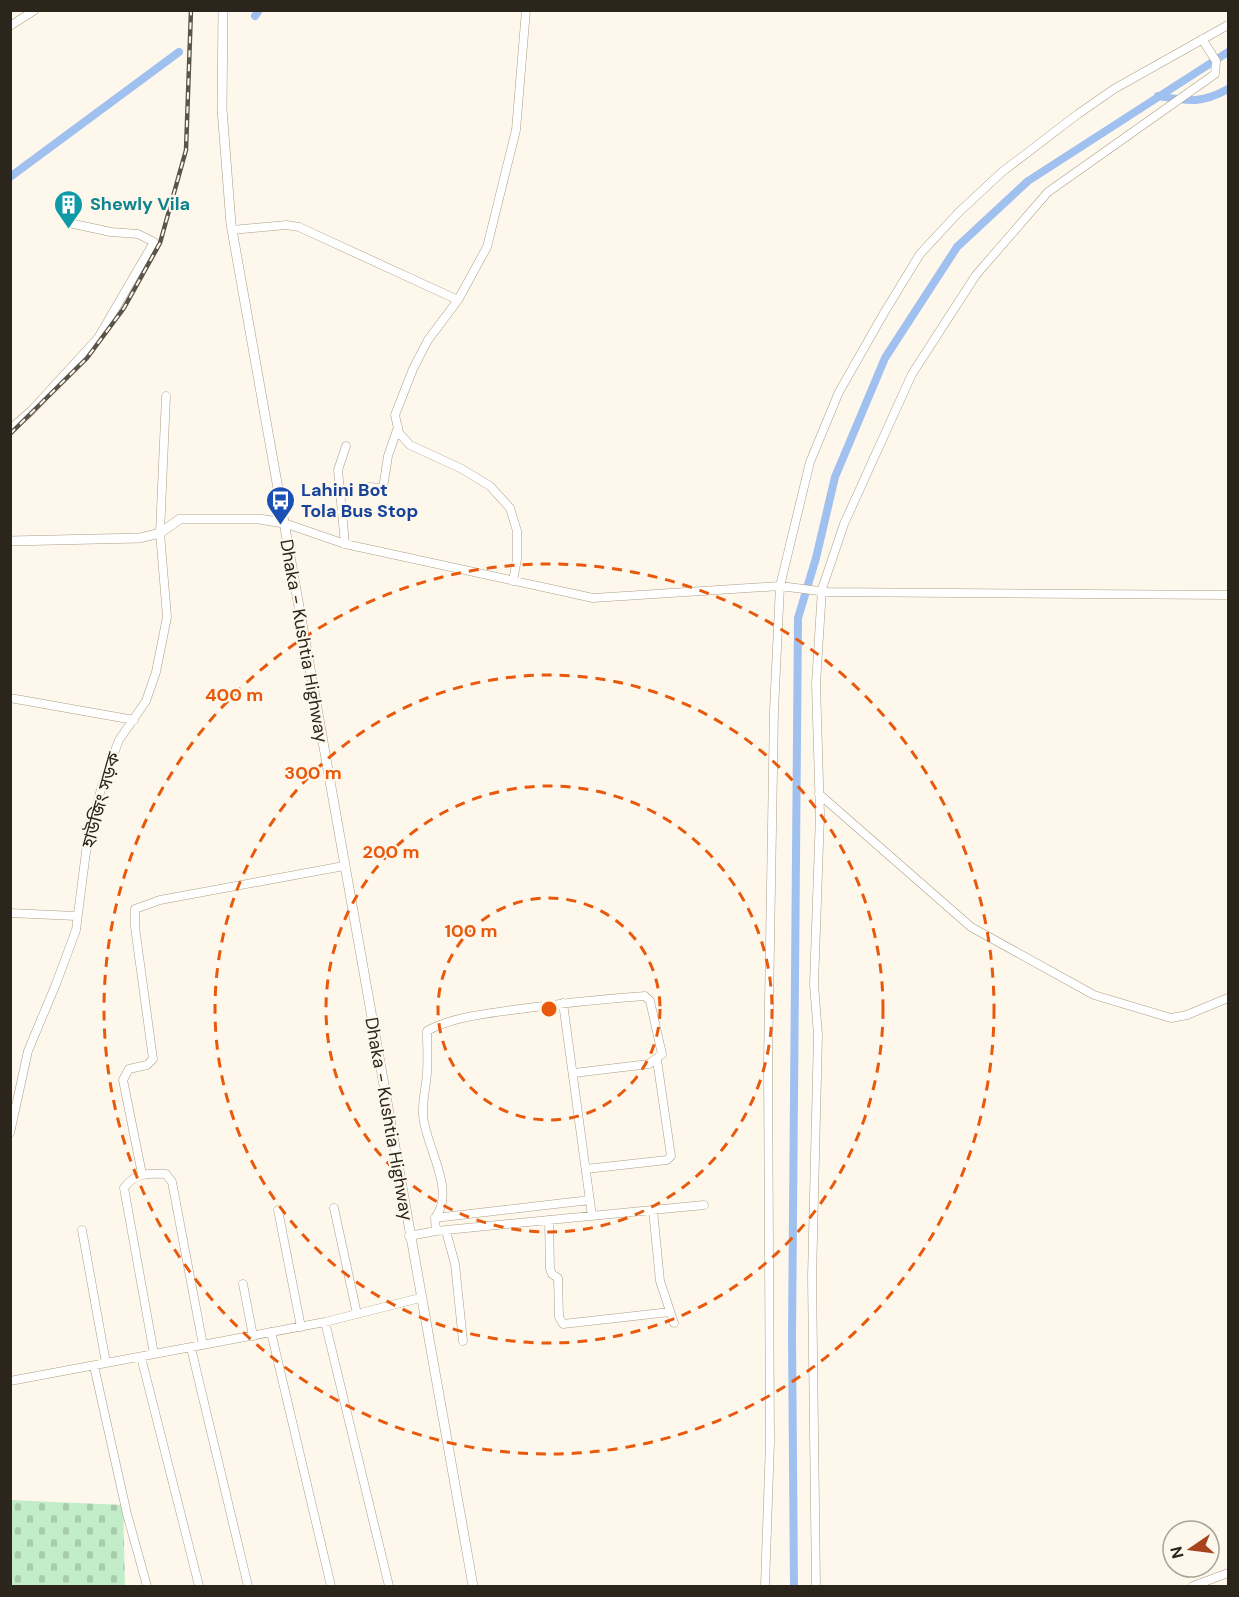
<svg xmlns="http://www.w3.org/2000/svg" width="1239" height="1597" viewBox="0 0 1239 1597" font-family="'DM Sans','Noto Sans Bengali',sans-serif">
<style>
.cemetery{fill:url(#cemetery-stones)}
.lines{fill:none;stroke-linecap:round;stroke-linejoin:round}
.canal{stroke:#a0c0f0;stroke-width:8}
.minor-casing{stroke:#ad9e85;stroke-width:9}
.major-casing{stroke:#ad9e85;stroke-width:10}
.minor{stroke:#fff;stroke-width:8}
.major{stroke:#fff;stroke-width:9}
.rail-casing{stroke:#5a544b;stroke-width:4.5}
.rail{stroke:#fdf7ec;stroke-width:2;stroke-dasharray:7;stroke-linecap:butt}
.ring{fill:none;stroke:#e8590c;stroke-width:3;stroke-dasharray:10 8}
.labels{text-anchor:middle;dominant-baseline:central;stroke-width:4.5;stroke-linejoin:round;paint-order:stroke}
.culture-label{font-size:18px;font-weight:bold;fill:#0d838f;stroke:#fdf7ec;text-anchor:start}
.transit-label{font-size:18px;font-weight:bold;fill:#164399;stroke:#fdf7ec;text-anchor:start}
.street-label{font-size:18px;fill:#2b251c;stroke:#fdf7ec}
.centre{fill:#e8590c;stroke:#fdf7ec;stroke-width:3}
.ring-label{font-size:18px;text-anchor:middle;font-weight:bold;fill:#e8590c;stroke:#fdf7ec;stroke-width:4.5;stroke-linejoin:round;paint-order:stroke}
</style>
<defs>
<pattern id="cemetery-stones" width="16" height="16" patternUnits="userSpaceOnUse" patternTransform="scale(1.5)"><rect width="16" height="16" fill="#c3edc9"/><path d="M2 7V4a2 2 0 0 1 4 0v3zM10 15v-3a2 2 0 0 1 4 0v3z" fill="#a8cbac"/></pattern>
</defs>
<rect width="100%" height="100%" fill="#fdf7ec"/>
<path class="cemetery" d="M10 1500 123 1505 125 1586H11Z"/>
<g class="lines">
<path class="canal" d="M255 16 259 10
M1158 96C1188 101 1201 104 1228 89
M10 177 179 52
M794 1586 792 1336 798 618 816 558 835 477 885 358 957 247 1028 181 1228 52"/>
<defs>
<path id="minor" d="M10 26 35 10
M232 230 286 225 299 227 458 300
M10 429 31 411 98 338 154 242 138 234 111 232 69 223
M368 487 383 488 388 456 398 427
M284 523 345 544 593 598 780 586 827 592 1228 595
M345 544 338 470 346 446
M513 581 517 559V531L510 508 490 486 462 469 410 445 399 433 395 415 413 369 428 340 458 300 487 247 516 130 526 10
M10 698 134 720
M819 794 971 927 1094 995 1171 1018 1187 1015 1228 998
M10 913 76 916
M563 1003 592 1216
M10 1133 28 1051 56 984 76 930 87 844 102 785 119 740 146 701 156 672 167 617 160 533 166 396
M586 1169 667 1160 671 1156 657 1060
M142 1174 123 1080 129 1069 147 1065 153 1059 135 927V909L160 900 344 866
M334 1208 357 1314
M278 1210 301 1327
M653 1210 660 1281 674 1323
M435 1218 590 1200
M549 1220 550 1269 552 1274 558 1278 559 1317 563 1324 670 1312
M82 1230 106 1363
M436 1231 435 1218C457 1190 425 1146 423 1115 422 1102 426 1087 427 1073 428 1059 427 1045 427 1031 452 1017 484 1014 512 1010 556 1004 601 999 645 996L650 1001 662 1054 649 1064 574 1073
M446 1231 455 1264 463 1341
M409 1236 436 1231 704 1205
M243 1284 253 1336
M325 1322 389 1586
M271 1332 331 1586
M191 1348 248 1586
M154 1354 124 1188C134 1173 149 1173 166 1174L172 1182 203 1345
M141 1357 199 1586
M94 1366 127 1514 147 1586
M10 1381 325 1322 420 1298
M765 1586 770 1442 768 1062 774 710 780 586 810 462 839 392 884 313 920 254 959 212 1002 172 1078 114 1114 89 1228 25
M816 1586 812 1277 818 1035 814 984 820 815 816 684 822 589 844 524 912 374 976 275 1048 192 1215 74 1216 61 1202 39
M1193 1586 1228 1573"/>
<path id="major" d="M223 10 222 109 231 224 473 1586
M10 541 140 538 160 533 180 519H259L284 523"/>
</defs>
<use href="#minor" class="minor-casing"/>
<use href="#major" class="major-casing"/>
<use href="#minor" class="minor"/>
<use href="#major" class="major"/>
<defs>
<path id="rail" d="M10 434 87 358 124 308 160 243 186 150 191 10"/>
</defs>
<use href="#rail" class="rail-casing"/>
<use href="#rail" class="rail"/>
</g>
<g class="ring">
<circle cx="549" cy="1009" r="111"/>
<circle cx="549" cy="1009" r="223"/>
<circle cx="549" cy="1009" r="334"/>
<circle cx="549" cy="1009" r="445"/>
</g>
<defs>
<symbol id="building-pin" viewBox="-11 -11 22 30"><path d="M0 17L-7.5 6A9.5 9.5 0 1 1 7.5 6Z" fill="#0f9aa8" stroke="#fdf7ec"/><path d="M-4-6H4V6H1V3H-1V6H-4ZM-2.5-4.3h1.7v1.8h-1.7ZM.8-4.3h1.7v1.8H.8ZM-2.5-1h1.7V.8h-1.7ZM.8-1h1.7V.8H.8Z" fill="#fff"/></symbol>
<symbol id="bus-pin" viewBox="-11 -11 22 30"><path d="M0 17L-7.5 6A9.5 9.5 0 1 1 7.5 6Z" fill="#1a4fb4" stroke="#fdf7ec"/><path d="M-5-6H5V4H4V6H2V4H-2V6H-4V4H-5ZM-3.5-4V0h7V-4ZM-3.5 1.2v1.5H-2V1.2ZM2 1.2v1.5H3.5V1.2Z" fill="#fff"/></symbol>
</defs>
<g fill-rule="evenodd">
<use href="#building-pin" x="52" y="188" width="33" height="45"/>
<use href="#bus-pin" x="264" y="484" width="33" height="45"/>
</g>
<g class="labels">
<g class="culture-label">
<text x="90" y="204">Shewly Vila</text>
</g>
<g class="transit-label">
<text x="301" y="490">Lahini Bot<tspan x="301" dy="21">Tola Bus Stop</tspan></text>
</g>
<g class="street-label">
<text transform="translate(304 641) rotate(80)">Dhaka - Kushtia Highway</text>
<text transform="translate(101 800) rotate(-74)">হাউজিং সড়ক</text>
<text transform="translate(389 1119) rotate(80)">Dhaka - Kushtia Highway</text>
</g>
</g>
<circle cx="549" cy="1009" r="9" class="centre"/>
<g class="ring-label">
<text x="234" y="701">400 m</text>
<text x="313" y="779">300 m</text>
<text x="391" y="858">200 m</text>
<text x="471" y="937">100 m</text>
</g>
<rect width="1239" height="1597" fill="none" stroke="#2b251c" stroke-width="24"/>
<g transform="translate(1191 1549) rotate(256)"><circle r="28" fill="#fdf7ec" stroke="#a9a399" stroke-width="1.5"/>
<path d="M0-4.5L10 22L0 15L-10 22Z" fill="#a9431d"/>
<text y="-9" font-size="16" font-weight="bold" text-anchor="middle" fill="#2b251c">N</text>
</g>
</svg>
